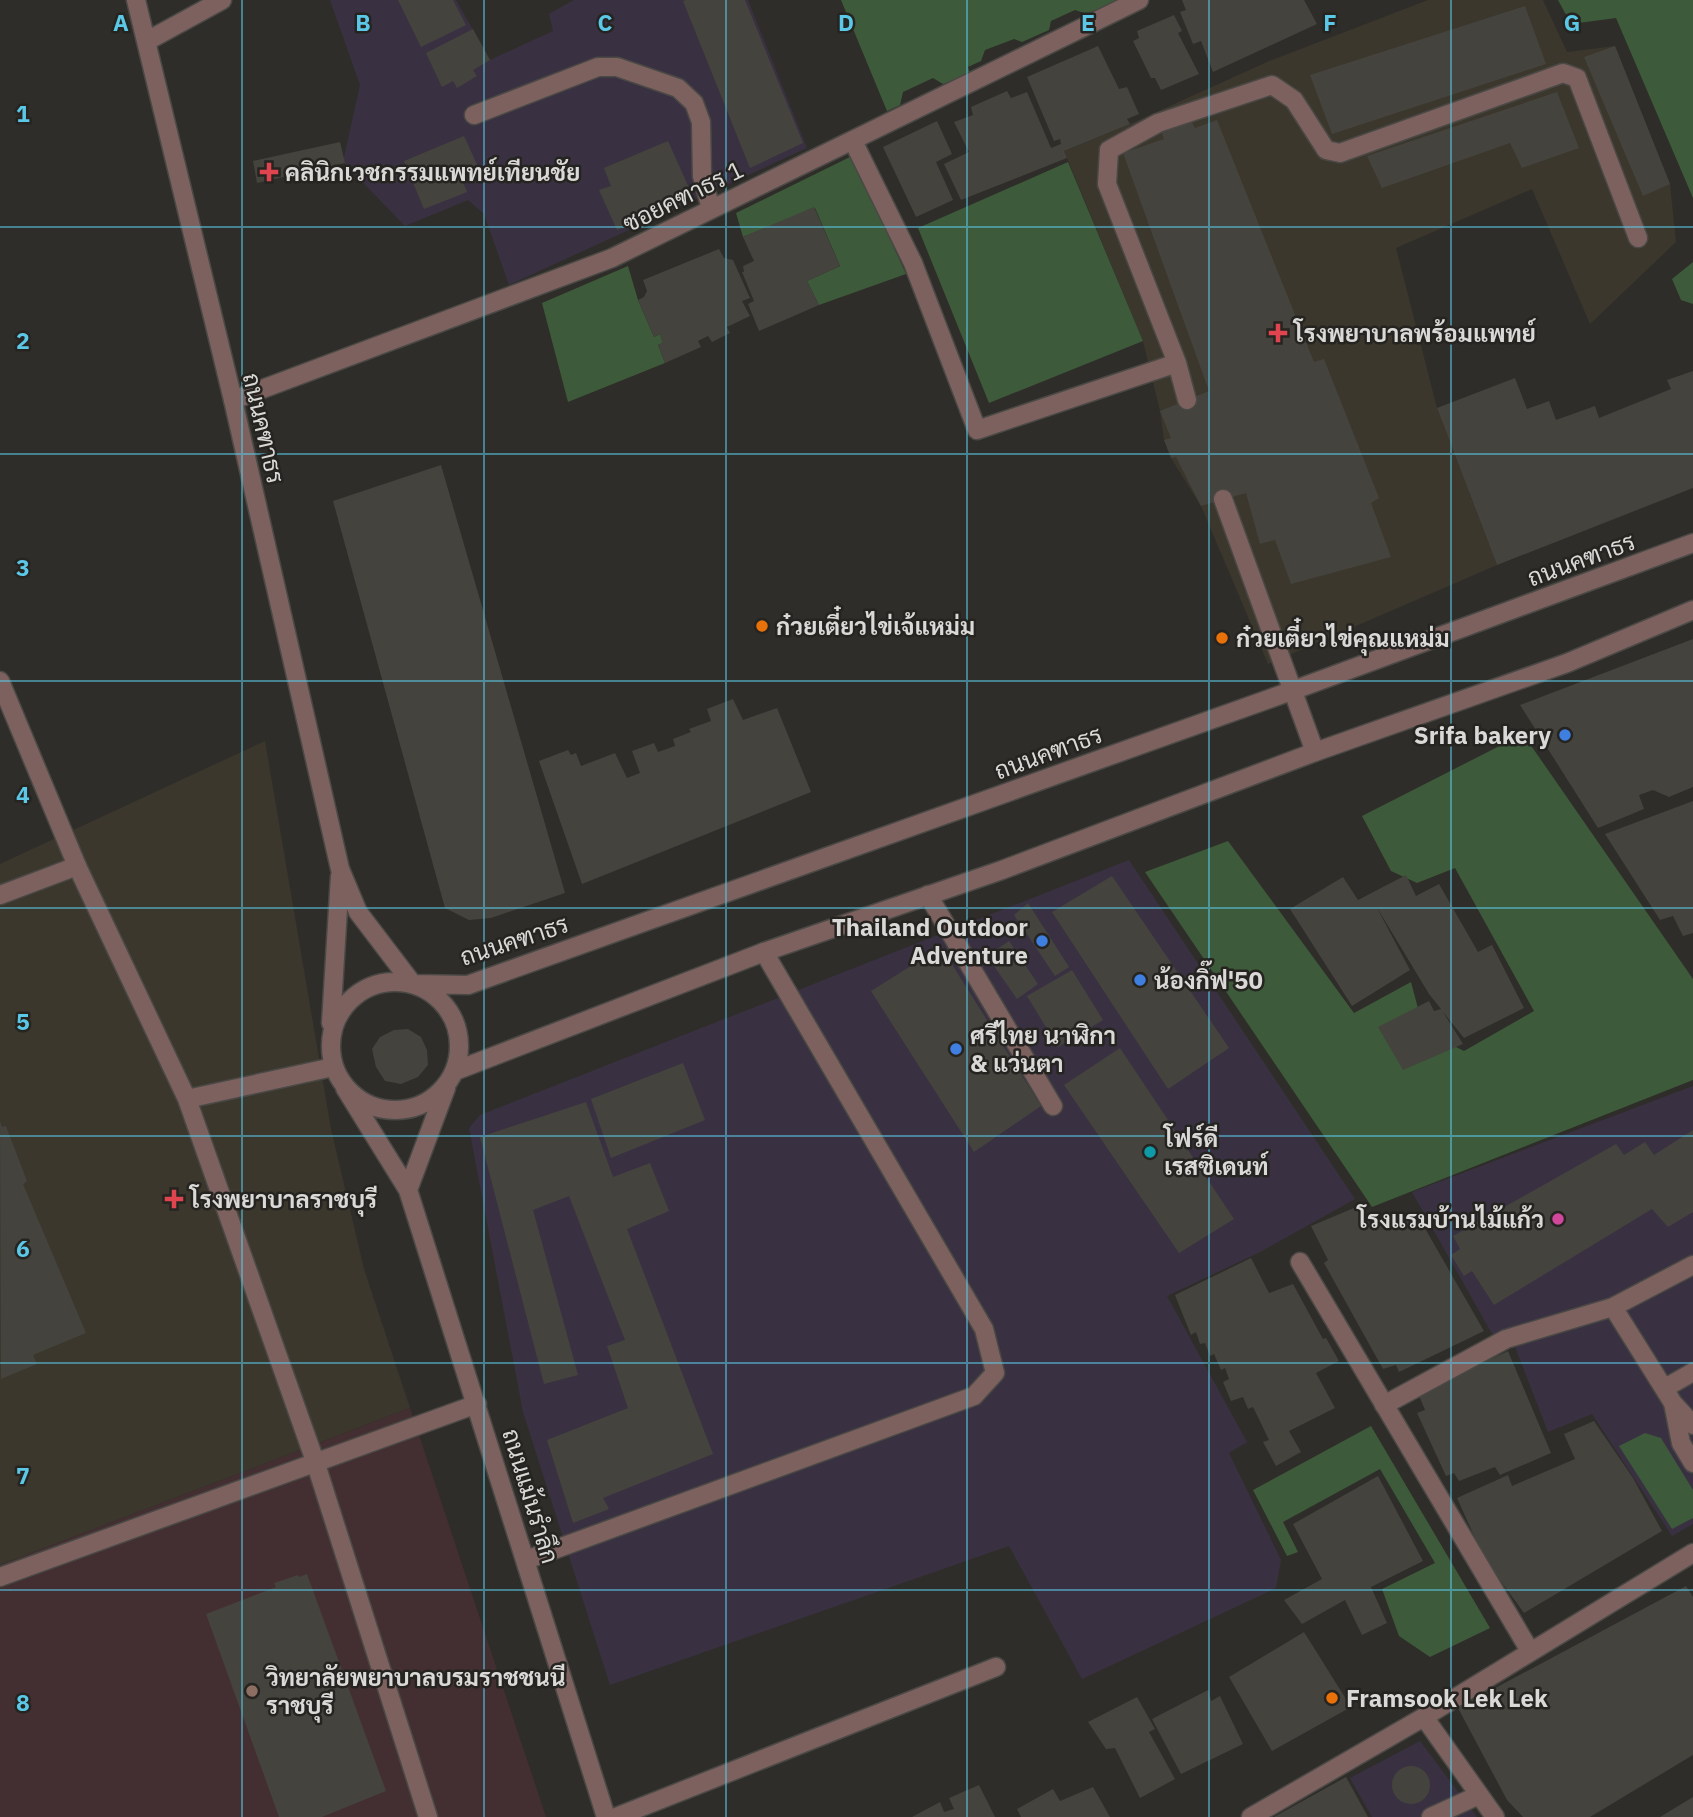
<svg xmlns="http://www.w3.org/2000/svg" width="1693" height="1817" viewBox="0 0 1693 1817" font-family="'IBM Plex Sans',Sarabun,sans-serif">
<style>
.commercial{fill:#393141}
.built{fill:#3b372d}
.education{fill:#432f31}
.green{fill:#3d5a3a}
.building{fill:#45433e}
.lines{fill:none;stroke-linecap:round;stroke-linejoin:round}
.service-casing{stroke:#4a4945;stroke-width:21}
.minor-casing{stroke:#4a4945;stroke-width:21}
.tertiary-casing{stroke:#4a4945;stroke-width:21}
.service{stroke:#7d615f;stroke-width:18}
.minor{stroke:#7d615f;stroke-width:18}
.tertiary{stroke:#7d615f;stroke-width:18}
.grid{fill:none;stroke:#5bc8e7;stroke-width:2;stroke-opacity:0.55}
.health-dot{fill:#e0444e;stroke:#252420;stroke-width:2.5}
.food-dot{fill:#e8710a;stroke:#252420;stroke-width:2.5}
.shop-dot{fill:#3f7fe0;stroke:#252420;stroke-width:2.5}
.culture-dot{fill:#0f9aa8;stroke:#252420;stroke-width:2.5}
.hotel-dot{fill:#d1479c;stroke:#252420;stroke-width:2.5}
.education-dot{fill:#8d6e63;stroke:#252420;stroke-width:2.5}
.labels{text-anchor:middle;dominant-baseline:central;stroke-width:5;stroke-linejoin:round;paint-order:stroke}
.poi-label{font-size:24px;font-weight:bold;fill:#dad9d7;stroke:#252420;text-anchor:start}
.street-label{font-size:24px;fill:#dad9d7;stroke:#252420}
.grid-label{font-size:23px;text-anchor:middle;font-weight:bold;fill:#5bc8e7;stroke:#252420;stroke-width:5;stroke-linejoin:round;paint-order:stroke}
</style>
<rect width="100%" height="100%" fill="#2f2d29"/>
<path class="commercial" d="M330 0H456L490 60 553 31 549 14 574 0H748L807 148 509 285 484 214 468 200 405 226 343 162 360 85Z
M1129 860 1355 1199 1260 1252 1167 1296 1247 1442 1229 1453 1281 1560 1276 1588 1082 1679 1009 1546 610 1685 523 1412 469 1128 480 1115Z
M1693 1086V1524L1672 1536 1592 1414 1548 1432 1514 1344 1500 1348 1412 1192Z
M1420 1741 1477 1817H1372L1350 1778Z"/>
<path class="built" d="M1428 0H1543L1567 52 1615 46 1670 184 1676 242 1590 324 1532 189 1396 248 1437 408 1497 565 1268 664 1201 506 1171 458 1164 440 1160 411 1143 341 1064 151 1130 124 1267 62Z
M265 741 331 1129 364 1269 410 1408 0 1565V864Z"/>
<path class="education" d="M410 1408 546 1817H0V1565Z"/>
<path class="green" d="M841 0H1121L1087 14 1075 10 1051 21 1049 30 1022 42 1014 39 985 50 981 61 968 67 970 73 943 84 933 78 903 92 900 105 887 111Z
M1558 0H1693V198L1616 18 1571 24Z
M852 156 906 274 819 305 807 281 840 266 815 208 743 237 736 213Z
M1068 162 1143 341 989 403 918 228Z
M1693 262V304L1681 300 1672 279Z
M628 266 638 300 654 337 660 334 663 343 658 345 665 363 568 402 542 303Z
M1523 734 1693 979V1080L1372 1207 1145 872 1228 841 1354 1013 1411 982 1424 1031 1464 1051 1534 1011 1455 868 1417 883 1391 871 1362 816Z
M1371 1426 1490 1628 1430 1657 1399 1636 1382 1589 1435 1563 1380 1469 1283 1522 1298 1552 1287 1556 1253 1490Z
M1645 1433 1661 1438 1693 1490V1518L1672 1529 1619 1446Z"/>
<path class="building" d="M398 0H453L466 25 421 47Z
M686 0H745L803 143 750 168 683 1Z
M1182 0H1304L1317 24 1213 72 1201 41 1193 44 1180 12 1186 10Z
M1525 6 1546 64 1332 134 1310 75Z
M1174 15 1182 31 1178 33 1199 74 1161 90 1155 78H1151L1133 41 1139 38 1137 31Z
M473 29 490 60 473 70 477 76 457 88 453 81 442 87 426 53Z
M1098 46 1119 89 1127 87 1139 114 1127 119 1130 124 1064 151 1067 158 961 200 944 164 969 152 954 122 973 115 971 107 1007 91 1011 98 1027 92 1051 148 1061 144 1060 139 1054 141 1027 77Z
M1615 46 1670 184 1643 196 1584 57Z
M1557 92 1579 148 1522 168 1510 143 1382 188 1367 156Z
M1189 117 1195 128 1217 120 1314 362 1324 359 1379 498 1371 503 1391 557 1291 584 1275 540 1260 544 1246 493 1201 506 1176 457 1171 458 1164 440 1171 438 1160 411 1209 391 1123 153 1164 139 1160 128Z
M937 121 952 154 936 162 953 200 916 217 883 147Z
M464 136 480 171 472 173 473 178 463 182 467 192 424 209 404 161Z
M668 141 694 199 617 230 599 190 611 186 604 168Z
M340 142 345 163 257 183 253 161Z
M814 207 840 266 807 281 819 305 759 331 748 304 754 301 742 272H744L743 266 754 261 743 237Z
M719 249 724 258 733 260 750 298 742 301 750 316 727 327 730 333 712 342 708 336 698 341 701 347 665 363 658 345 663 343 660 334 654 337 638 300 644 297 647 291 643 280Z
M1693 371V488L1497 565 1437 408 1515 378 1527 409 1549 401 1556 420 1595 406 1599 418 1671 389 1667 380Z
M441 465 565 893 491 918 469 920 445 908 333 501Z
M1693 639V787L1669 797 1653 790 1639 795 1644 809 1598 828 1520 705Z
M733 699 743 720 777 708 811 792 582 884 539 761 568 750 571 755 576 753 581 766 615 753 627 778 640 773 632 751 654 743 658 752 675 746 673 739 691 732 689 729 711 721 707 709Z
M1693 801V933L1683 936 1673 916 1660 920 1605 834Z
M1406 875 1416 896 1439 884 1478 952 1492 945 1524 1008 1464 1038 1443 1012 1463 1044 1403 1070 1378 1027 1429 1001 1434 1011 1441 1009 1429 994 1376 906 1410 970 1352 1006 1290 909 1343 877 1358 900Z
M1112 876 1229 1048 1168 1089 1052 912Z
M1028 903 1069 967 1055 976 1014 915Z
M1009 941 1038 984 1017 999 987 956Z
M941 947 1041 1106 974 1152 871 991Z
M1072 970 1103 1020 1058 1047 1027 996Z
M408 1029 421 1037 427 1050 428 1065 418 1077 401 1084 385 1081 376 1067 372 1049 380 1037 394 1030Z
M1120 1048 1234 1219 1179 1253 1064 1085Z
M683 1063 705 1120 611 1158 591 1099Z
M586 1102 613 1177 650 1163 669 1211 627 1229 713 1454 603 1498 609 1509 573 1523 547 1440 628 1408 607 1346 625 1340 569 1196 533 1210 578 1375 544 1384 480 1137Z
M0 1121 2 1127 6 1126 27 1181 23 1184 86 1333 33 1355 37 1364 1 1379Z
M1693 1130V1212L1668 1227 1652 1209 1494 1305 1472 1271 1464 1276 1451 1255 1460 1249 1453 1236 1616 1144 1624 1155 1645 1142 1654 1155Z
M1361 1205 1372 1229 1415 1211 1484 1331 1399 1372 1396 1365 1383 1369 1324 1263 1328 1260 1311 1226Z
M1251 1258 1269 1293 1293 1284 1323 1339 1326 1338 1339 1361 1316 1373 1335 1408 1289 1431 1301 1452 1276 1466 1263 1442 1269 1440 1253 1407 1248 1409 1243 1397 1231 1401 1223 1382 1229 1379 1225 1368 1221 1370 1214 1354 1210 1356 1205 1343 1200 1344 1196 1332 1191 1335 1175 1295Z
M1508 1351 1551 1453 1500 1475 1495 1467 1459 1481 1454 1473 1446 1476 1417 1413 1425 1410 1418 1393Z
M1594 1421 1633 1478 1662 1531 1524 1613 1484 1558 1457 1498 1508 1475 1512 1486 1575 1459 1564 1434Z
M1378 1476 1423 1561 1371 1587 1387 1623 1362 1635 1345 1600 1302 1624 1284 1600 1322 1579 1293 1524Z
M307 1574 386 1791 322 1817H279L206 1614 276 1587 274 1583 298 1575 299 1577Z
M1686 1586 1693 1597V1755L1590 1817H1523L1507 1800 1458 1708Z
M1304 1632 1351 1707 1272 1751 1229 1677Z
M1208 1690 1211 1701 1220 1696 1243 1744 1181 1774 1152 1719Z
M1137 1697 1155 1729 1149 1732 1175 1779 1140 1798 1115 1748 1106 1749 1088 1722Z
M1392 1785a19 19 0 1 1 38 0a19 19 0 1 1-38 0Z
M1346 1777 1368 1817H1274Z
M979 1785 995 1817H912L940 1802 944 1812 954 1809 949 1798Z
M1093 1787 1110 1817H1021L1017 1809 1053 1789 1060 1801Z
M1693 1797V1817H1660Z"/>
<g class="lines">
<defs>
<path id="service" d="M474 115 598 67H617L678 88 694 103 701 122 702 176 711 209
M853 141 913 263 977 430 1177 363 1107 184 1109 150 1158 123 1272 85 1294 100 1326 150 1340 153 1563 73 1577 78 1638 238
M1177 363 1187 400
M1223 499 1315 752
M0 895 77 866
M928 895 1053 1106
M1693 1265 1613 1307 1673 1403 1693 1425
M1665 1388 1693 1372
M1673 1403 1681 1443 1693 1463
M1384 1405 1506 1339 1613 1307
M0 1577 477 1404
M1431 1817 1479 1795"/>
<path id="minor" d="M147 41 222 0
M233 400 612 258 1139 0
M0 681 77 866 187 1099 315 1461 428 1817
M187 1099 333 1067
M1300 1262 1530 1651
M526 1560 974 1396 995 1373 984 1329 764 952
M1424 1717 1495 1817
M616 1817 996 1667
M1251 1817 1424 1717 1693 1553"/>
<path id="tertiary" d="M136 0 233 400 340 869 358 912 412 983
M331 1046a64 64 0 1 1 128 0a64 64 0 1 1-128 0Z
M415 984 468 985 1294 690 1693 543
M331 1023 340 876
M455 1071 764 952 1002 870 1315 752 1567 663 1693 610
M345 1088 408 1190 606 1817
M408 1190 446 1088"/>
</defs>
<use href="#service" class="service-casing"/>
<use href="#minor" class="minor-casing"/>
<use href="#tertiary" class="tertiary-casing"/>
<use href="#service" class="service"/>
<use href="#minor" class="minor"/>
<use href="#tertiary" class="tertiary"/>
</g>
<path class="grid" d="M242 0V1817M484 0V1817M726 0V1817M967 0V1817M1209 0V1817M1451 0V1817M0 227H1693M0 454H1693M0 681H1693M0 908H1693M0 1136H1693M0 1363H1693M0 1590H1693"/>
<g class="health-dot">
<path d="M265.5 161.5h7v7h7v7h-7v7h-7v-7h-7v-7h7z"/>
<path d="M1274.5 322.5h7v7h7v7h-7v7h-7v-7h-7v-7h7z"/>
<path d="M170.5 1188.5h7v7h7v7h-7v7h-7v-7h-7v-7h7z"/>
</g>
<g class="food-dot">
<circle cx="762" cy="626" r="7"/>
<circle cx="1222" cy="638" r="7"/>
<circle cx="1332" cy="1698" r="7"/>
</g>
<g class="shop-dot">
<circle cx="1565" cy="735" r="7"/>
<circle cx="1042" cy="941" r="7"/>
<circle cx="1140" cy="980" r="7"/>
<circle cx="956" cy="1049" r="7"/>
</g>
<circle class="culture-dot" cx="1150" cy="1152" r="7"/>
<circle class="hotel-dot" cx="1558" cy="1219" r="7"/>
<circle class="education-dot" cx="252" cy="1691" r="7"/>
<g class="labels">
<g class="poi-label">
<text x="285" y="172">คลินิกเวชกรรมแพทย์เทียนชัย</text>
<text x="1294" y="333">โรงพยาบาลพร้อมแพทย์</text>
<text x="776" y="626">ก๋วยเตี๋ยวไข่เจ้แหม่ม</text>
<text x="1236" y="638">ก๋วยเตี๋ยวไข่คุณแหม่ม</text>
<text x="1551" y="735" text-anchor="end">Srifa bakery</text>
<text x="1028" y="927" text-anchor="end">Thailand Outdoor<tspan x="1028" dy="28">Adventure</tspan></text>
<text x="1154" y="980">น้องกิ๊ฟ'50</text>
<text x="970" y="1035">ศรีไทย นาฬิกา<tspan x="970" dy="28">&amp; แว่นตา</tspan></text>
<text x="1164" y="1138">โฟร์ดี<tspan x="1164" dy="28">เรสซิเดนท์</tspan></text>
<text x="190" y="1199">โรงพยาบาลราชบุรี</text>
<text x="1544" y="1219" text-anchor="end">โรงแรมบ้านไม้แก้ว</text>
<text x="266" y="1677">วิทยาลัยพยาบาลบรมราชชนนี<tspan x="266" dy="28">ราชบุรี</tspan></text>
<text x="1346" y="1698">Framsook Lek Lek</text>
</g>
<g class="street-label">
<text transform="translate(683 196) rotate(-26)">ซอยคฑาธร 1</text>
<text transform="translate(264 428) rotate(77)">ถนนคฑาธร</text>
<text transform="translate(1581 559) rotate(-20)">ถนนคฑาธร</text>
<text transform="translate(1048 752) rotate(-20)">ถนนคฑาธร</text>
<text transform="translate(514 940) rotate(-18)">ถนนคฑาธร</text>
<text transform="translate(531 1496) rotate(73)">ถนนแม้นรำลึก</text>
</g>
</g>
<g class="grid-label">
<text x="121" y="31">A</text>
<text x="363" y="31">B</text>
<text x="605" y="31">C</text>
<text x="846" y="31">D</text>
<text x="1088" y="31">E</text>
<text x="1330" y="31">F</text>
<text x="1572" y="31">G</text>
<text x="23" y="122">1</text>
<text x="23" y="349">2</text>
<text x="23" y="576">3</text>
<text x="23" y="803">4</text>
<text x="23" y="1030">5</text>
<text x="23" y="1257">6</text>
<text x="23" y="1484">7</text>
<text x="23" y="1711">8</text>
</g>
</svg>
